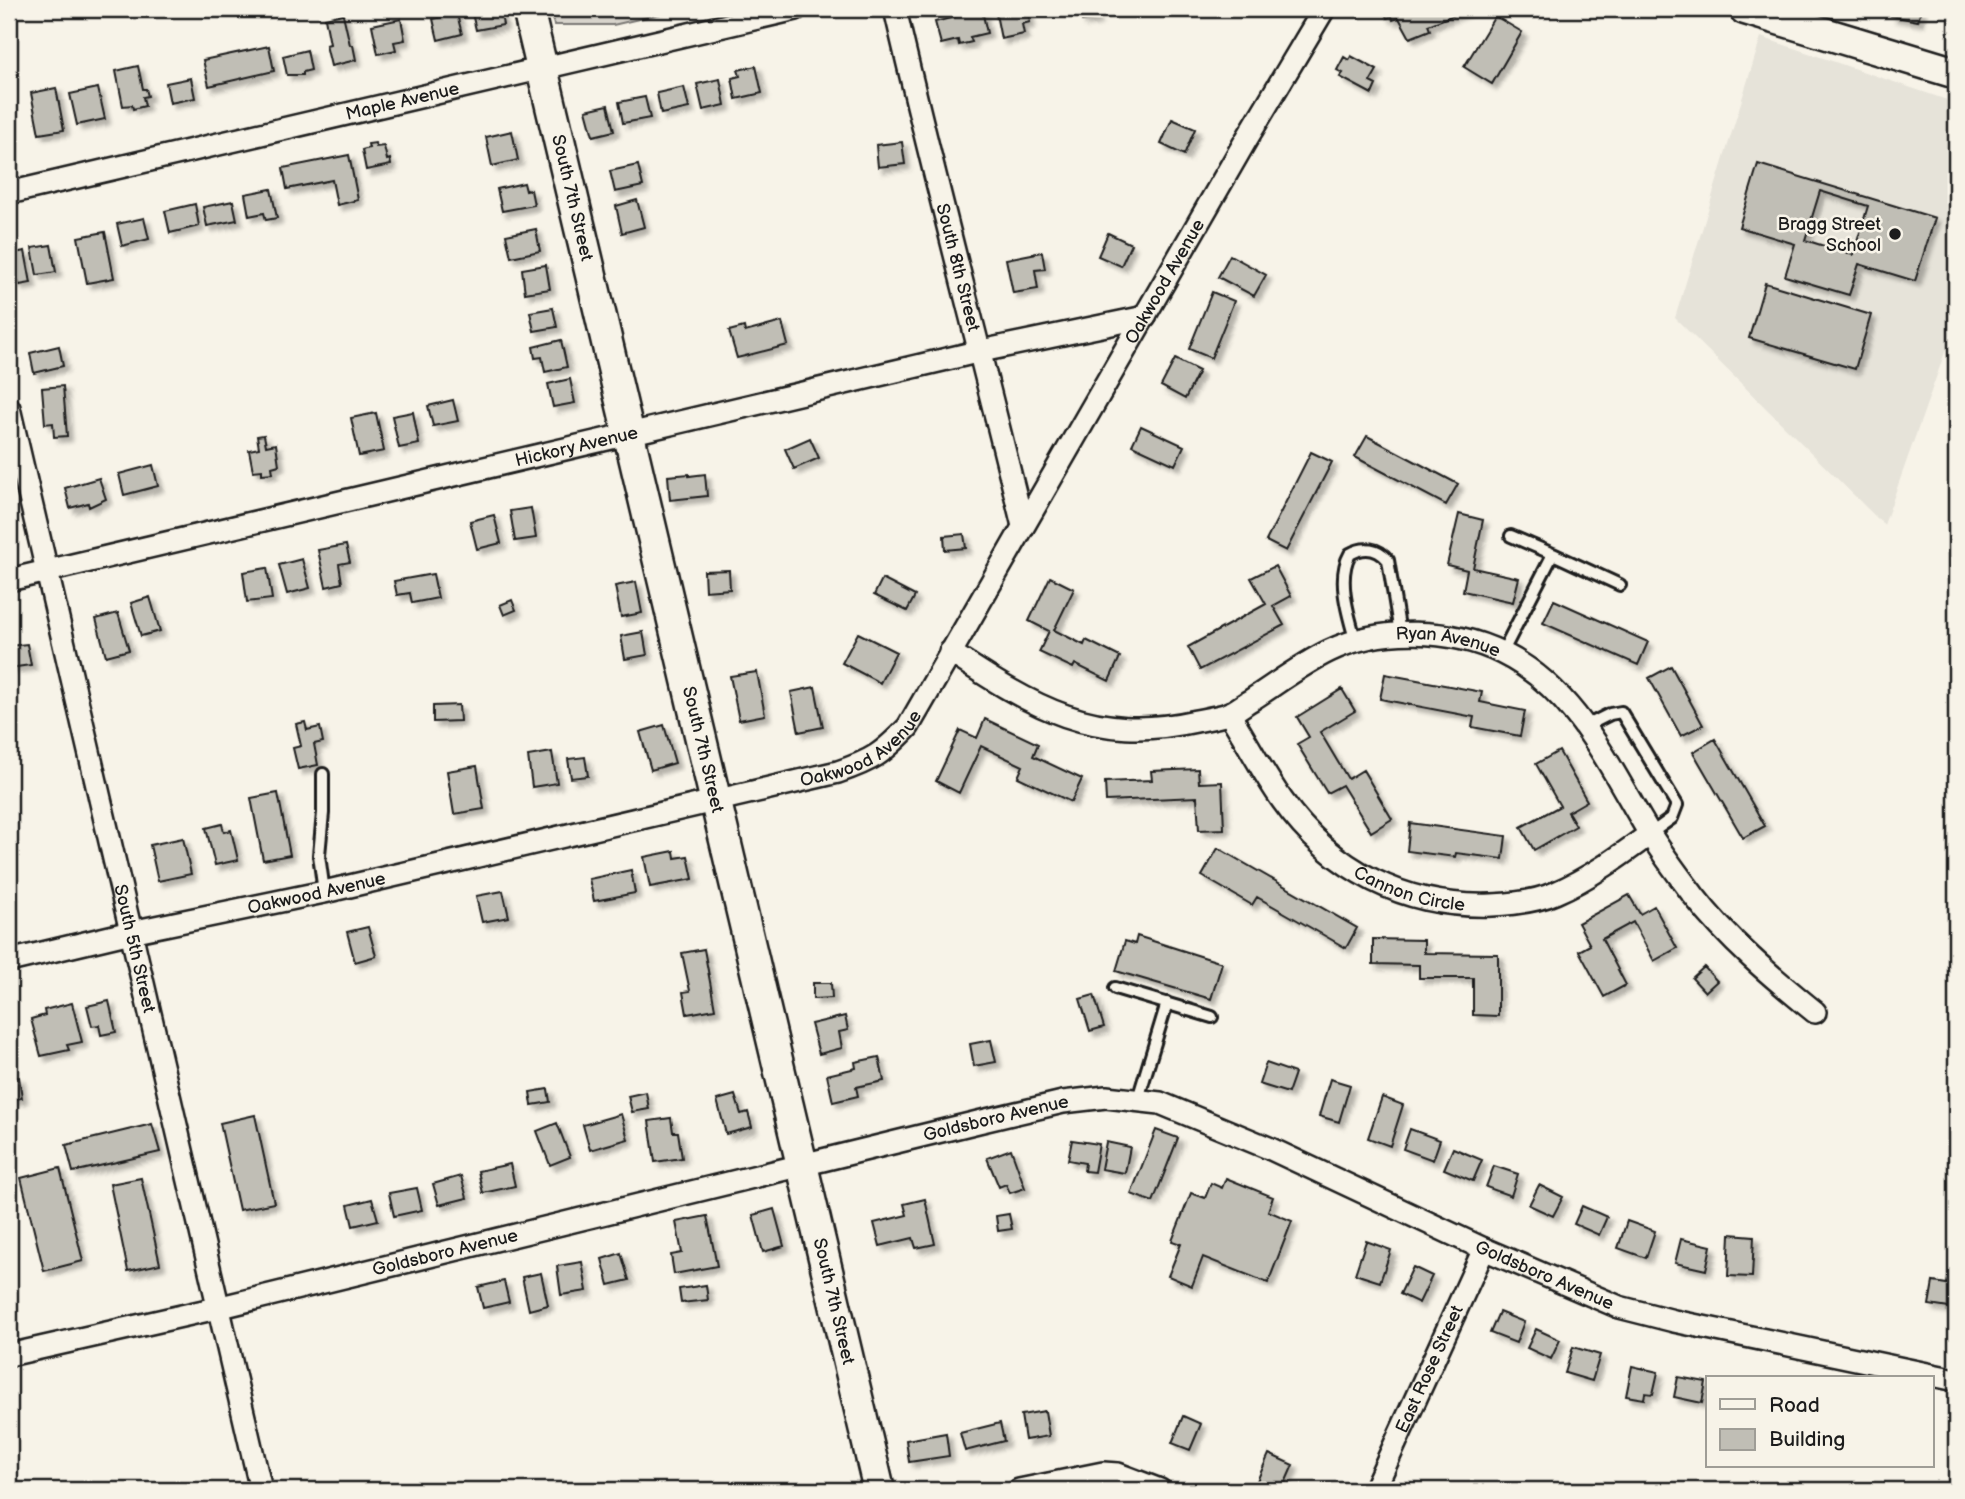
<svg xmlns="http://www.w3.org/2000/svg" width="1965" height="1499" viewBox="0 0 1965 1499" font-family="'Balsamiq Sans',sans-serif">
<style>
.built{fill:#e6e3d9}
.green{fill:#d7d3cb;stroke:#7a7874;stroke-width:2}
.building{fill:#c0beb5;stroke:#1c1c1c;stroke-width:2;fill-rule:evenodd;filter:url(#shadow)}
.lines{fill:none;stroke-linecap:round;stroke-linejoin:round}
.lane-casing{stroke:#1c1c1c;stroke-width:16}
.street-casing{stroke:#1c1c1c;stroke-width:26}
.secondary-casing{stroke:#1c1c1c;stroke-width:35}
.lane{stroke:#f7f3e8;stroke-width:10}
.street{stroke:#f7f3e8;stroke-width:21}
.secondary{stroke:#f7f3e8;stroke-width:30}
.poi-dot{fill:#1c1c1c;stroke:#f7f3e8;stroke-width:2.5}
.labels{text-anchor:middle;dominant-baseline:central;stroke-width:5;stroke-linejoin:round;paint-order:stroke}
.street-label{font-size:18px;fill:#1c1c1c;stroke:#f7f3e8}
.poi-label{font-size:18px;fill:#1c1c1c;stroke:#f7f3e8;text-anchor:end}
</style>
<defs>
<filter id="shadow"><feDropShadow dx="5" dy="5" stdDeviation="2" flood-color="#0004"/></filter>
</defs>
<rect width="100%" height="100%" fill="#f7f3e8"/>
<filter id="ink" filterUnits="userSpaceOnUse"><feTurbulence type="fractalNoise" baseFrequency=".0143" numOctaves="2"/><feDisplacementMap in="SourceGraphic" scale="14" xChannelSelector="R" yChannelSelector="G"/><feConvolveMatrix kernelMatrix="1 2 1 2 8 2 1 2 1" color-interpolation-filters="sRGB"/></filter>
<g filter="url(#ink)">
<path class="built" d="M1761 37 1956 103V321L1884 525 1675 318Z"/>
<path class="green" d="M550 9H682L613 25H554Z"/>
<path class="building" d="M471 9H500L503 25 476 30Z
M995 9H1027L1030 22 1022 24 1024 34 1001 39Z
M1079 9H1111L1094 12 1096 19 1082 21Z
M1383 9H1464V11L1428 25 1430 30 1410 38 1399 18 1393 20 1392 16 1387 18Z
M1892 9H1921L1918 21 1891 16Z
M982 10 987 33 970 37 972 42 959 45 958 40 941 44 935 22Z
M343 14 350 45H353L356 60 331 66 326 45 330 44 325 18Z
M457 14 462 34 438 40 433 19Z
M1495 16 1522 32 1492 84 1464 67Z
M401 19 405 40 394 42 396 50 378 54 372 25Z
M269 46 274 71 209 86 203 60Z
M307 50 311 70 303 72V75H287L283 56Z
M1351 56 1377 70 1370 82 1376 85 1372 94 1340 77 1343 73 1337 70 1344 57 1349 60Z
M138 66 143 89H146L148 96 143 97 145 106 133 109 132 105 123 106 116 71Z
M756 66 762 93 736 99 732 78 740 76 738 70Z
M191 78 195 98 170 103 166 83Z
M720 79 725 105 703 110 697 84Z
M684 87 689 108 661 114 657 93Z
M56 88 64 130 39 134 31 93Z
M98 88 105 119 77 125 70 94Z
M645 97 650 118 623 123 619 102Z
M608 105 614 131 593 136 586 110Z
M1172 119 1195 129 1184 155 1161 144Z
M512 131 518 160 492 166 486 137Z
M902 142 905 164 878 167 876 145Z
M375 143 376 147 384 146 387 160 390 159 391 165 366 170 362 150 369 148 368 144Z
M349 155 358 200 337 205 332 180 287 189 283 168Z
M1758 164 1935 218 1915 281 1859 264 1849 295 1785 276 1795 244 1739 227ZM1820 191 1868 206 1853 255 1805 240Z
M638 165 643 186 615 192 610 171Z
M524 183 526 191 531 190 534 205 502 211 497 189Z
M271 189 277 218 266 220 264 213 249 216 245 194Z
M637 200 644 227 622 233 616 206Z
M233 201 237 220 207 226 203 207Z
M195 204 199 226 170 233 165 211Z
M144 218 149 239 122 246 117 224Z
M536 229 540 251 511 257 506 235Z
M105 232 114 278 87 283 78 237Z
M1108 233 1131 244 1121 266 1098 256Z
M51 245 56 272 37 275 32 248Z
M25 251 31 283 19 285 18 281 9 283V254Z
M1042 252 1045 269 1035 270 1038 289 1013 293 1006 259Z
M1230 255 1266 275 1254 296 1218 277Z
M546 265 550 289 525 293 522 269Z
M1765 283 1871 315 1855 369 1749 338Z
M1212 292 1234 301 1211 358 1189 349Z
M553 308 557 327 534 331 530 312Z
M782 322 788 345 737 358 729 331 744 327 745 332Z
M561 340 567 367 545 372 542 357 535 358 533 347Z
M59 346 63 366 34 373 30 353Z
M1175 359 1199 371 1185 399 1161 386Z
M570 379 575 403 553 407 548 384Z
M63 386 67 436 54 437 53 423 45 424 42 388Z
M453 400 458 421 433 426 428 406Z
M413 412 419 444 399 448 392 416Z
M376 413 384 451 359 456 351 418Z
M1141 426 1184 446 1175 465 1132 445Z
M264 435 266 446 276 444 279 465 272 467 273 473 262 474V470L253 471 249 450 259 448 257 436Z
M1367 436 1458 484 1446 505 1355 457Z
M810 438 819 458 794 469 785 449Z
M1311 452 1332 462 1286 551 1266 541Z
M153 465 158 486 124 495 119 474Z
M689 474V476L705 474 707 496 670 500 668 476Z
M99 478 106 499 89 507 88 503 70 508 65 488Z
M531 508 536 538 515 541 510 511Z
M1459 514 1483 520 1473 568 1519 578 1513 602 1463 591 1467 570 1447 565Z
M494 515 501 543 477 549 470 521Z
M964 534 966 548 945 550 944 536Z
M346 545 350 562 339 564 342 583 326 587 318 550Z
M302 559 310 588 287 594 279 565Z
M1275 566 1291 596 1273 606 1284 625 1200 670 1188 647 1266 604 1251 578Z
M267 568 272 599 247 602 243 572Z
M729 570 730 589 705 591 704 571Z
M433 574 438 598 412 603 410 593 397 595 394 581Z
M1050 577 1074 589 1054 630 1084 645 1086 640 1120 657 1109 681 1075 664 1073 668 1039 652 1049 631 1029 621Z
M882 579 915 596 907 611 874 595Z
M636 582 642 613 621 617 615 586Z
M150 597 160 631 141 636 131 603Z
M512 600 516 610 504 615 500 605Z
M1554 600 1648 642 1638 665 1543 623Z
M118 613 129 650 106 656 96 619Z
M643 632 647 655 625 659 621 636Z
M858 633 896 652 880 683 842 663Z
M27 644 31 665 9 668V646Z
M1671 666 1703 725 1681 736 1649 678Z
M757 672 765 715 739 720 730 676Z
M1385 674 1482 692 1480 702 1525 711 1520 736 1472 727 1474 717 1380 699Z
M815 687 823 727 799 732 791 692Z
M1342 689 1355 711 1320 732 1348 779 1363 770 1392 819 1371 832 1342 785 1327 793 1297 744 1309 737 1297 717Z
M459 705 460 721 433 722V706Z
M985 719 1038 744 1033 756 1082 779 1071 802 1018 777 1023 766 981 746 959 793 936 781 960 730 977 738Z
M305 722 307 730 320 727 323 742 314 744 318 765 298 769 293 748 301 746 296 724Z
M664 725 675 763 651 770 640 732Z
M1715 739 1765 826 1743 838 1693 752Z
M1559 751 1587 801 1568 812 1576 826 1534 850 1521 827 1560 806 1536 764Z
M552 752 557 783 532 787 528 756Z
M585 757 588 776 571 778 568 759Z
M477 766 484 809 454 814 447 771Z
M1198 769 1199 783 1222 782 1224 829 1199 830 1197 797 1106 801 1105 782 1152 780 1151 771Z
M278 793 290 855 263 860 251 798Z
M1410 823 1506 836 1503 859 1456 853 1455 857 1407 851Z
M222 824 224 832 231 830 238 860 215 865 206 828Z
M183 838 191 874 158 881 150 845Z
M1218 848 1357 928 1346 948 1257 897 1252 905 1202 876Z
M674 851 675 858 688 856 693 879 650 887 644 857Z
M631 870 635 893 594 901 589 879Z
M503 891 509 917 482 922 476 896Z
M1629 895 1640 914 1654 906 1677 948 1654 961 1633 922 1602 939 1626 985 1604 997 1579 951 1590 945 1578 923Z
M368 927 376 956 355 962 347 932Z
M1137 936 1222 963 1211 999 1116 971 1125 941 1135 944Z
M1373 939 1424 940V953L1498 954V1016L1473 1015V978H1419V965L1373 964Z
M704 949 715 1009 687 1014 683 992 690 991 682 953Z
M1704 967 1717 981 1705 992 1692 978Z
M813 983H831L832 998 813 999Z
M1094 995 1104 1027 1090 1031 1080 999Z
M109 1001 116 1032 101 1035 99 1025 92 1026 87 1006Z
M72 1003 82 1042 67 1045 69 1050 41 1056 31 1019 45 1015 44 1010Z
M845 1016 848 1030 839 1032 842 1048 819 1054 811 1024Z
M991 1040 996 1062 974 1066 970 1044Z
M879 1057 884 1081 856 1087 858 1096 833 1102 827 1075 856 1068 855 1062Z
M1266 1063 1295 1073 1288 1093 1259 1084Z
M19 1077 22 1098 9 1100V1078Z
M1330 1079 1350 1085 1339 1122 1319 1116Z
M548 1089 550 1102 532 1105 530 1092Z
M646 1092 649 1109 632 1112 628 1096Z
M735 1095 741 1114 748 1112 752 1127 726 1134 717 1100Z
M1382 1097 1403 1105 1390 1146 1368 1138Z
M621 1114 628 1139 590 1150 583 1125Z
M255 1115 274 1203 239 1210 220 1123Z
M671 1118 673 1132H678L682 1158 655 1162 649 1121Z
M557 1123 570 1157 550 1165 537 1131Z
M152 1124 160 1152 73 1172 66 1145Z
M1410 1129 1440 1140 1433 1160 1403 1149Z
M1156 1130 1178 1138 1153 1202 1131 1194Z
M1072 1140 1099 1144 1094 1172 1084 1171 1085 1163 1068 1160Z
M1106 1142 1130 1147 1125 1173 1101 1169Z
M1453 1148 1482 1160 1473 1181 1444 1169Z
M1011 1149 1025 1188 1010 1193 1006 1184 999 1187 987 1158Z
M510 1164 515 1186 483 1193 478 1171Z
M1494 1166 1518 1174 1511 1196 1486 1187Z
M60 1168 83 1261 44 1271 21 1178Z
M461 1176 467 1198 439 1205 433 1184Z
M141 1178 160 1264 128 1271 110 1184Z
M1226 1178 1273 1197 1268 1211 1292 1221 1268 1283 1203 1257 1192 1286 1168 1276 1181 1244 1172 1241 1191 1193 1205 1198 1211 1183 1222 1188Z
M1539 1185 1563 1197 1553 1216 1529 1205Z
M417 1188 422 1210 394 1216 389 1193Z
M372 1199 378 1220 353 1226 348 1205Z
M925 1199 935 1244 916 1248 913 1238 880 1246 874 1223 907 1215 904 1204Z
M1582 1206 1607 1217 1599 1235 1574 1224Z
M774 1209 784 1246 763 1252 753 1215Z
M1009 1214 1012 1229 998 1231 996 1216Z
M707 1216 717 1266 674 1274 671 1255 682 1253 676 1222Z
M1627 1221 1655 1231 1646 1258 1618 1248Z
M1730 1234 1754 1236 1752 1277 1728 1276Z
M1681 1239 1711 1246 1706 1270 1675 1263Z
M1366 1241 1391 1250 1380 1282 1355 1274Z
M621 1253 629 1280 609 1285 602 1259Z
M582 1262 587 1291 561 1295 557 1266Z
M1413 1267 1432 1276 1419 1303 1400 1294Z
M541 1273 548 1305 529 1310 522 1277Z
M1948 1278 1956 1280V1309L1929 1305 1933 1282 1947 1284Z
M504 1281 509 1302 483 1308 478 1287Z
M706 1285 708 1300 681 1303 679 1289Z
M1499 1312 1524 1322 1516 1343 1490 1333Z
M1536 1329 1560 1340 1551 1359 1527 1348Z
M1573 1347 1600 1355 1592 1381 1565 1373Z
M1632 1366 1658 1372 1653 1394 1645 1393 1644 1399 1626 1396Z
M1678 1377 1706 1382 1702 1403 1674 1397Z
M1045 1411 1049 1436 1025 1440 1021 1415Z
M1183 1416 1201 1424 1190 1450 1172 1443Z
M1000 1423 1004 1441 965 1451 960 1433Z
M946 1433 949 1456 909 1462 906 1440Z
M1269 1454 1293 1465 1282 1490H1272L1256 1483Z"/>
<g class="lines">
<defs>
<path id="lane" d="M1511 536 1553 554
M1356 642C1349 617 1336 578 1350 554 1364 546 1378 548 1388 560L1400 633
M1502 653 1553 554 1620 585
M1584 727 1610 714 1621 712 1677 805 1672 818 1650 834
M323 774V813L319 855 324 892
M1115 988 1212 1017
M1138 1099 1167 1003"/>
<g id="street">
<path id="s1" d="M895 9C935 182 981 353 1023 526"/>
<path id="s2" d="M9 193 796 9"/>
<path id="s3" d="M9 408 261 1490"/>
<path id="s4" d="M9 580 981 351 1145 317"/>
<path id="s5" d="M950 652C1033 707 1093 744 1196 721 1206 719 1218 717 1228 714 1236 711 1244 704 1251 700 1276 684 1302 664 1329 651 1381 626 1451 628 1502 653 1577 690 1609 767 1650 834 1663 855 1679 876 1694 896 1728 940 1772 977 1815 1012"/>
<path id="s6" d="M1229 713C1247 742 1263 773 1282 800 1332 871 1406 908 1492 905 1512 904 1537 901 1555 893 1590 878 1620 856 1650 834"/>
<path id="s7" d="M9 961 131 932 324 892 838 772C873 760 882 754 908 727L1246 140 1324 9"/>
<path id="s8" d="M9 1355 217 1308 978 1122 1063 1102 1106 1097 1160 1103 1271 1149 1484 1249 1619 1307 1674 1321 1956 1380"/>
<path d="M1019 1490 1103 1473 1118 1474 1160 1490"/>
<path id="s9" d="M1374 1490 1484 1249"/>
</g>
<g id="secondary">
<path id="s10" d="M528 9 879 1490"/>
<path d="M1745 9 1956 73"/>
</g>
</defs>
<use href="#lane" class="lane-casing"/>
<use href="#street" class="street-casing"/>
<use href="#secondary" class="secondary-casing"/>
<use href="#lane" class="lane"/>
<use href="#street" class="street"/>
<use href="#secondary" class="secondary"/>
</g>
</g>
<circle class="poi-dot" cx="1895" cy="234" r="7"/>
<g class="labels">
<g class="street-label">
<text stroke="none"><textPath href="#s2" startOffset="404">Maple Avenue</textPath></text>
<text stroke="none"><textPath href="#s10" startOffset="194">South 7th Street</textPath></text>
<text stroke="none"><textPath href="#s1" startOffset="266">South 8th Street</textPath></text>
<text stroke="none"><textPath href="#s7" startOffset="1449">Oakwood Avenue</textPath></text>
<text stroke="none"><textPath href="#s4" startOffset="583">Hickory Avenue</textPath></text>
<text stroke="none"><textPath href="#s5" startOffset="539">Ryan Avenue</textPath></text>
<text stroke="none"><textPath href="#s7" startOffset="882">Oakwood Avenue</textPath></text>
<text stroke="none"><textPath href="#s10" startOffset="761">South 7th Street</textPath></text>
<text stroke="none"><textPath href="#s6" startOffset="262">Cannon Circle</textPath></text>
<text stroke="none"><textPath href="#s7" startOffset="315">Oakwood Avenue</textPath></text>
<text stroke="none"><textPath href="#s3" startOffset="555">South 5th Street</textPath></text>
<text stroke="none"><textPath href="#s8" startOffset="1015">Goldsboro Avenue</textPath></text>
<text stroke="none"><textPath href="#s8" startOffset="448">Goldsboro Avenue</textPath></text>
<text stroke="none"><textPath href="#s8" startOffset="1603">Goldsboro Avenue</textPath></text>
<text stroke="none"><textPath href="#s10" startOffset="1328">South 7th Street</textPath></text>
<text stroke="none"><textPath href="#s9" startOffset="133">East Rose Street</textPath></text>
</g>
<g class="poi-label">
<text x="1881" y="224">Bragg Street<tspan x="1881" dy="21">School</tspan></text>
</g>
</g>
<rect width="1965" height="1499" fill="none" stroke="#f7f3e8" stroke-width="35"/>
<rect x="18" y="18" width="1930" height="1464" fill="none" stroke="#1c1c1c" stroke-width="2.5" filter="url(#ink)"/>
<rect x="1706" y="1376" width="228" height="91" fill="#f7f3e8" stroke="#9f9d96" stroke-width="2"/>
<rect x="1720" y="1399" width="35" height="10" fill="#f7f3e8" stroke="#9f9d96" stroke-width="2"/>
<text x="1769" y="1412" font-size="21" fill="#1c1c1c">Road</text>
<rect x="1720" y="1429" width="35" height="21" fill="#c0beb5" stroke="#9f9d96" stroke-width="2"/>
<text x="1769" y="1446" font-size="21" fill="#1c1c1c">Building</text>
</svg>
